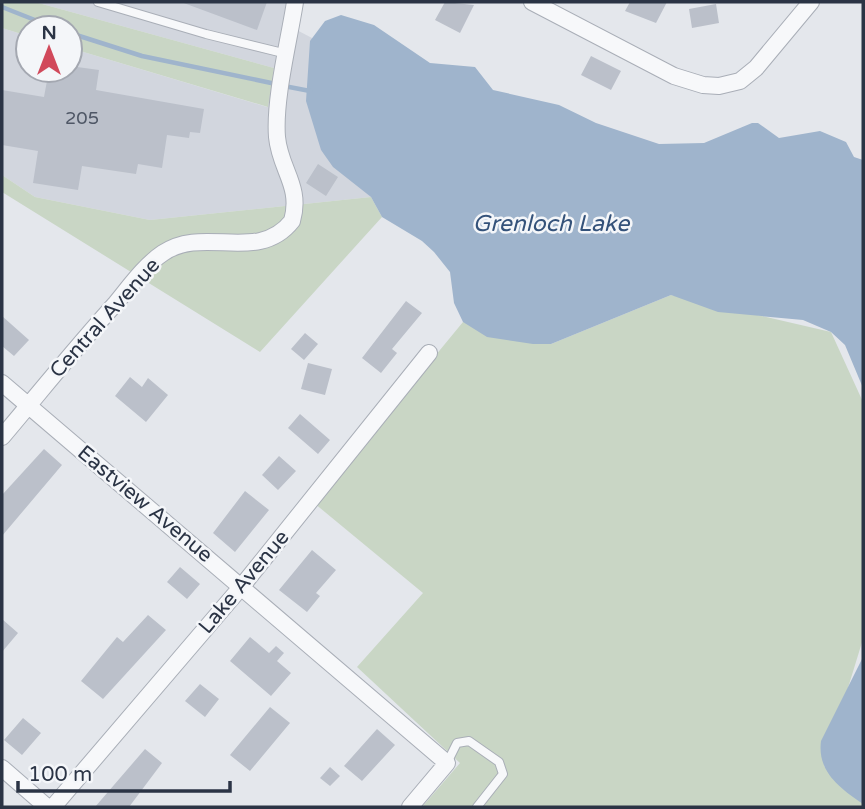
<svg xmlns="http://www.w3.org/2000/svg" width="865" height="809" viewBox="0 0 865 809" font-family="'Varela Round',sans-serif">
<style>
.built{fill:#d2d6de}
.green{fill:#c9d6c5}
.water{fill:#9fb4cc}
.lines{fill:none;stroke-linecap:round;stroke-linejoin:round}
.stream{stroke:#9fb4cc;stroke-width:4.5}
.building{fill:#bbc0ca}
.lane-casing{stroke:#a9aeb7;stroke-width:10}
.street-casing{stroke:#a9aeb7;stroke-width:18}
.lane{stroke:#f7f8fa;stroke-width:8}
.street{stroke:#f7f8fa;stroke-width:16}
.labels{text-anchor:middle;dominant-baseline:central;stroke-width:5;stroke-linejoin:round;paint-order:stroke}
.number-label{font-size:18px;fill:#4f5766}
.street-label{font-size:21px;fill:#2b3445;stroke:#f4f6f9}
.water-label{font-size:23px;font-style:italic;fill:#34527a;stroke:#f4f6f9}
</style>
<rect width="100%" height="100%" fill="#e4e7ec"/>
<path class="built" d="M35 2H294L291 27 312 38 321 150 371 197 150 220 35 197 2 175V28L28 36V70H70V48L267 107 274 68Z"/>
<path class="green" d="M2 2H35L274 68 268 107 70 48V28H28V36L2 28Z
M2 175 35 197 150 220 371 197 382 217 260 352 2 192Z
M671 295 831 332 863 402V639L824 766 863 790V807H422L460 763 357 667 423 593 314 503 463 322 551 344Z"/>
<path class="water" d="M341 15 374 25 430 63 475 67 493 90 559 105 596 123 659 144 704 143 752 123H758L779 138 820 131 846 142 854 157 863 160V388L845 345 831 332 803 320 718 312 671 295 551 344H533L487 337 463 322 454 303 450 272 434 252 422 241 382 217 371 197 333 167 321 150 306 101 310 41 325 21Z
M863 657V804C840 788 817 772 821 741Z"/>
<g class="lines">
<path class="stream" d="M2 7 55 28
M70 33 142 56 276 84
M284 86 310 91"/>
</g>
<path class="building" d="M181 2H267L257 30Z
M445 2 474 5 460 33 435 20Z
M630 2H667L656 23 625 11Z
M716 4 719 23 692 28 689 9Z
M591 56 621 71 611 90 581 75Z
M70 66 99 70 96 90 204 109 200 133 190 132 189 138 167 135 162 168 138 164 136 174 82 166 78 190 33 183 38 151 2 145V90L44 97 49 70H70Z
M318 164 338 177 326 196 306 183Z
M406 301 422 313 392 349 397 353 381 373 362 358Z
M2 316 29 340 14 356 2 346Z
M305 333 318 344 304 360 291 349Z
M308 363 332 369 325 395 301 389Z
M130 377 142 387 148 378 168 395 146 422 115 396Z
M300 414 330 440 318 454 288 428Z
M44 449 62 465 2 536V495Z
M279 456 296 471 278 490 262 475Z
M245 491 269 510 235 552 213 533Z
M312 550 336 570 316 593 320 596 307 612 279 590Z
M180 567 200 584 187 599 167 582Z
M148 615 166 630 103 699 81 681 117 637 123 642Z
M2 619 18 633 2 652Z
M250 637 269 653 276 646 284 653 277 661 291 673 271 696 230 661Z
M200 684 219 699 205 717 185 701Z
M270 707 290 723 250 771 230 755Z
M23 718 41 733 22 755 4 740Z
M377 729 395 745 362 781 344 766Z
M145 749 162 763 129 807H95Z
M330 767 340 776 330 786 320 778Z"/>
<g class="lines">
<defs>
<path id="lane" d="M98 2 206 34 287 54
M447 763 457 743 469 741 499 762 503 774 477 807"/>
<path id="street" d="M532 2 674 76 703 85 719 86 740 81 756 68 811 2
M2 383 447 763 410 807
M2 437C40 392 77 346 116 303 130 286 145 265 163 253 204 225 258 264 292 221 302 186 280 170 277 137 274 99 289 41 295 2
M2 768 47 807
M53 807 242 586 429 353"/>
</defs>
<use href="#lane" class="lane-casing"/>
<use href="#street" class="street-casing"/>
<use href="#lane" class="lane"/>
<use href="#street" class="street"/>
</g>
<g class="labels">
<g class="number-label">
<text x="82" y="118">205</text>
</g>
<g class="street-label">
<text transform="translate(105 318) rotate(-48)">Central Avenue</text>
<text transform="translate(145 504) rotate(40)">Eastview Avenue</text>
<text transform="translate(244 582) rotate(-50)">Lake Avenue</text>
</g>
<g class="water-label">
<text x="551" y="224">Grenloch Lake</text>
</g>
</g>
<rect width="865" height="809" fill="none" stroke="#2b3445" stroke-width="7"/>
<g transform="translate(49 49)"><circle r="33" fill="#f4f6f9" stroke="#a4a8b1" stroke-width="2"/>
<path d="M0-5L12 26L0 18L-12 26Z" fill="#d1495b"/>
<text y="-10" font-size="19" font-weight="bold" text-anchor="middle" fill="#2b3445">N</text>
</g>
<path d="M18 781v10h212v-10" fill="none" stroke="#2b3445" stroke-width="3.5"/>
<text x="28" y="781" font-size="21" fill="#2b3445" stroke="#f4f6f9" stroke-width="5" paint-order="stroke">100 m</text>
</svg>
